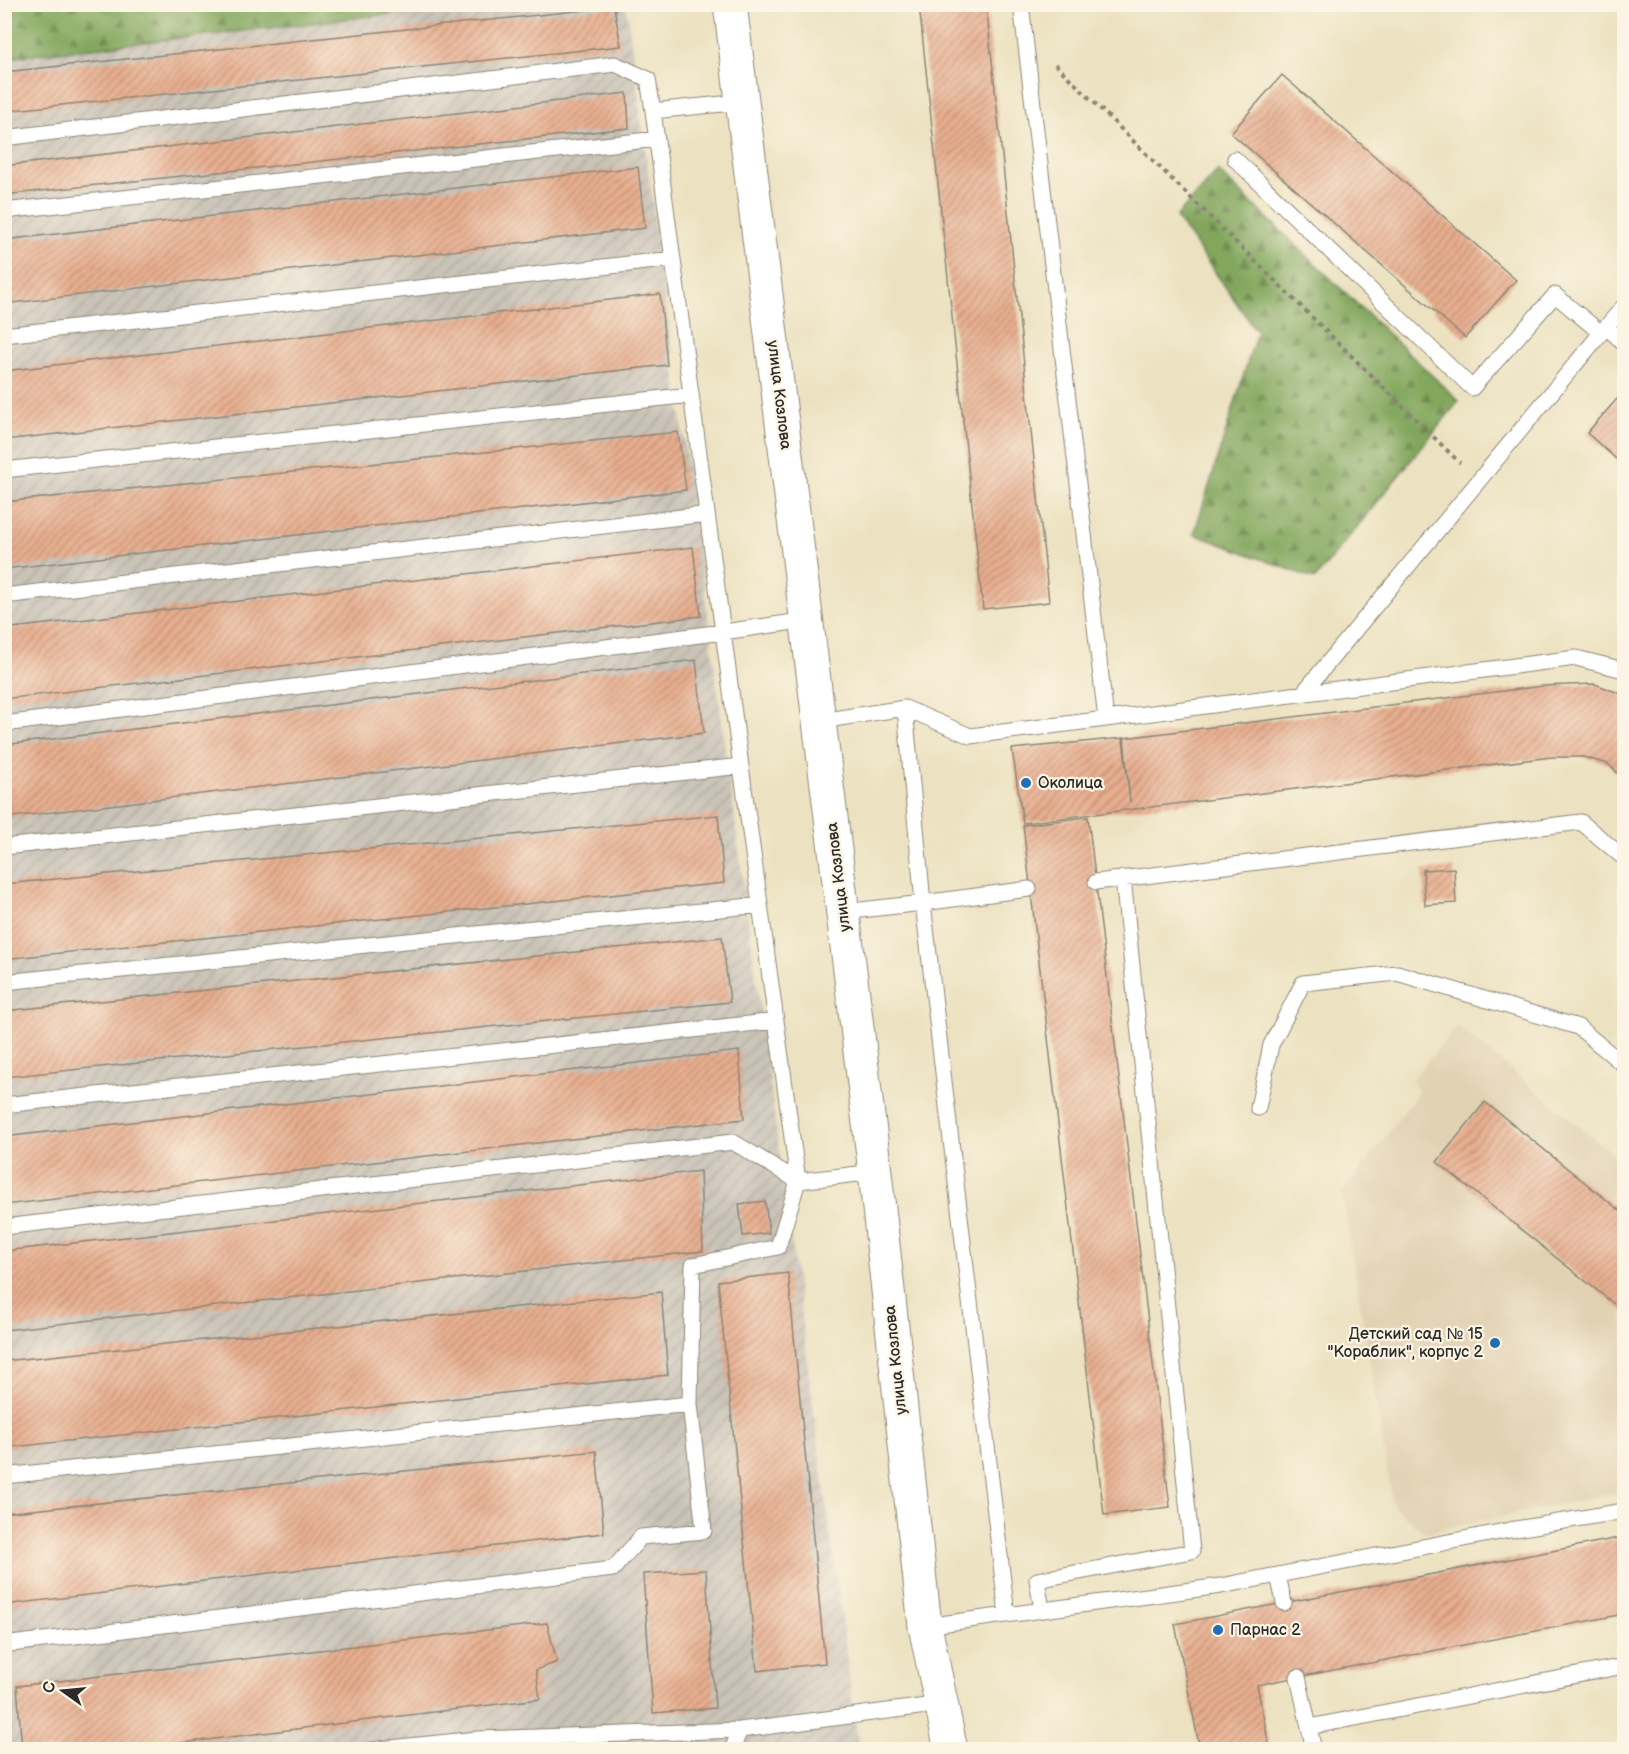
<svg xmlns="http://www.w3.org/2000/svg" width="1629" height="1754" viewBox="0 0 1629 1754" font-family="'Balsamiq Sans',sans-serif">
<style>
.built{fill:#e2d2b4}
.industrial{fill:url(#industrial-furrows)}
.forest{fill:url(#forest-firs);stroke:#566844;stroke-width:1.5}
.building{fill:url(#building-hatch)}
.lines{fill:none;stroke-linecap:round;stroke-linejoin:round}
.lane-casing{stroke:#8c8676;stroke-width:17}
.primary-casing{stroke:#8c8676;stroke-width:35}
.path{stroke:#8c8676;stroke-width:4;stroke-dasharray:4.5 4.5;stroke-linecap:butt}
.lane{stroke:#fff;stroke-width:15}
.primary{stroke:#fff;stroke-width:33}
.poi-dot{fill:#1f6fb2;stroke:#fcf5e5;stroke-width:2}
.labels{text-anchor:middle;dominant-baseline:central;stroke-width:4.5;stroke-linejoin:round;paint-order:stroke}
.street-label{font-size:16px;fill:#2b2b2b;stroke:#fcf5e5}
.poi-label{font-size:16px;fill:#2b2b2b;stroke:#fcf5e5;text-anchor:start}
</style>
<defs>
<pattern id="industrial-furrows" width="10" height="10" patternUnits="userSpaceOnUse" patternTransform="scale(1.5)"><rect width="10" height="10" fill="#cac3b8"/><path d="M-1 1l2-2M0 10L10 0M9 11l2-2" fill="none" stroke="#aea89e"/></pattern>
<pattern id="forest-firs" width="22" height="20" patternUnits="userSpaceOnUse" patternTransform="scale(1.5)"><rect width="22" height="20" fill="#81a65c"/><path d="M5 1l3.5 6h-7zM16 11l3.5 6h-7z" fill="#6a874c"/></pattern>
<pattern id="building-hatch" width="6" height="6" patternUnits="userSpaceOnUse" patternTransform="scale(1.5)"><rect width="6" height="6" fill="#e8ae8f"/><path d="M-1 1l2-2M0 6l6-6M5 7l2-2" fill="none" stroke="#bc8e75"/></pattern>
</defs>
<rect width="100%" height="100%" fill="#fcf5e5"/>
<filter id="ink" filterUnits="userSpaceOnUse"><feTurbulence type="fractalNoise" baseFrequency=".0167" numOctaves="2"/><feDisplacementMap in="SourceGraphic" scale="12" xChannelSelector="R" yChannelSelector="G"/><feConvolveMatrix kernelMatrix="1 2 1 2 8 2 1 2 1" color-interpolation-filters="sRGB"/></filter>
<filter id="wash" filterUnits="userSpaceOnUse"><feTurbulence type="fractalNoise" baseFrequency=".008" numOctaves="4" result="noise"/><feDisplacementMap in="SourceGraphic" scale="24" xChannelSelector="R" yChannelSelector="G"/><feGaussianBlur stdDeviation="1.35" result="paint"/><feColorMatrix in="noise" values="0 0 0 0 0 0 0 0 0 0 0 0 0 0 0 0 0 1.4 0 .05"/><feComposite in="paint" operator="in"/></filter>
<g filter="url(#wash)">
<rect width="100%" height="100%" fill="#ece2c1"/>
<path class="built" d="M1457 1026 1624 1163V1491L1425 1533 1393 1506 1342 1194 1419 1092 1411 1081Z"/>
<path class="industrial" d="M477 5H626L859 1749H5L4 58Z"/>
<path class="forest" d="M439 4 443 8 5 58V5Z
M1218 171 1459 401 1315 579 1194 534 1257 332 1176 217Z"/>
<g id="blocks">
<path class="building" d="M919 4H986L1049 602 983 609Z
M614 7 621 46 4 111V72Z
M1282 75 1516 280 1465 338 1231 133Z
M627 93 629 128 4 195V166Z
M638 167 645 228 4 304V240Z
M660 294 667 365 4 440V371Z
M1624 391V466L1587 433Z
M678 432 686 490 4 569V502Z
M693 547 701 616 4 699V629Z
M696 660 704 733 4 818V745Z
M1595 684 1624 695V779L1608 764 1583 757H1552L1023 823 1012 749 1123 738 1130 802 1124 738 1543 686Z
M718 815 724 883 4 959V884Z
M1088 817 1170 1507 1104 1515 1023 825Z
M1454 868 1456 903 1425 905 1423 870Z
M722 937 730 1002 4 1077V1011Z
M739 1051 744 1119 4 1205V1137Z
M1485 1102 1624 1214V1312L1437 1162Z
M700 1171 703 1251 5 1330V1251Z
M765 1201 769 1233 743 1236 739 1204Z
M788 1273 825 1663 757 1671 718 1281Z
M661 1292 668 1375 4 1448V1361Z
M596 1451 604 1533 4 1605V1513Z
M1624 1537V1614L1257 1685 1270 1750H1200L1175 1624Z
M706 1570 715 1708 653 1713 643 1574Z
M547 1623 557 1662 536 1670 540 1699 125 1750H22L17 1686Z"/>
</g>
</g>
<g filter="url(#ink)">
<use href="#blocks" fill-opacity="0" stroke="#8c8676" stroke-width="1.5"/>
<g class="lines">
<defs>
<path id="lane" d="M653 111 723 632 808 620
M4 138 615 64 648 79 653 111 742 102
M1235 159 1472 388 1555 295 1601 333
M4 211 657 139
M1624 306 1606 327 1624 343
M4 335 673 259
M4 470 691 395
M4 596 707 514
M1303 693 1606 327
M1106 719 1576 658 1624 670
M820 721 905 708 970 736 1106 719 1021 4
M4 724 723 632 741 766 4 847
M741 766 798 1181
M1096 882 1581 822 1624 858
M843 912 923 903 905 708 897 710
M4 982 760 905
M4 1105 776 1021
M1258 1108 1271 1045 1303 983 1397 973 1578 1027 1624 1065
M4 1227 733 1142 798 1181
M4 1476 690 1404 693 1265 778 1247 798 1181 875 1172
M1278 1575 1284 1603
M1042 1610 1037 1580 1192 1551 1123 878
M1007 1615 923 903 1029 889
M925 1626 1221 1586 1510 1530 1624 1511
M11 1644 613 1569 641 1537 704 1531 690 1404
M1298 1677 1314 1750
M1309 1727 1624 1666
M371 1750 477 1739
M479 1750 477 1739 740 1730 942 1704
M732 1750 740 1730"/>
<path id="primary" d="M730 4 875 1172 925 1626 951 1750"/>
</defs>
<use href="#lane" class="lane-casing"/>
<use href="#primary" class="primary-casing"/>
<path class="path" d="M1055 64 1460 463"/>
<use href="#lane" class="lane"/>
<use href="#primary" class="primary"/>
</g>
</g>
<g class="poi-dot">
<circle cx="1026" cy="783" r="6"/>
<circle cx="1495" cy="1343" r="6"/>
<circle cx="1218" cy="1630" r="6"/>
</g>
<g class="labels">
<g class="street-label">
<text transform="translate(779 395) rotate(83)">улица Козлова</text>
<text transform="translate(839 877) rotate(-97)">улица Козлова</text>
<text transform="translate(896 1360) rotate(-96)">улица Козлова</text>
</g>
<g class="poi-label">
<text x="1038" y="783">Околица</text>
<text x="1483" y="1334" text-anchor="end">Детский сад № 15<tspan x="1483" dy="18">"Кораблик", корпус 2</tspan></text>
<text x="1230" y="1630">Парнас 2</text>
</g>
</g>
<rect width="1629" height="1754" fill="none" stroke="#fcf5e5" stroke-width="24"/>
<g transform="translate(63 1691) rotate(285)" stroke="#fcf5e5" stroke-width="4.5" paint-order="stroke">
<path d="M0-4.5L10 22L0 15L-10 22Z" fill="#2b2b2b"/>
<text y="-9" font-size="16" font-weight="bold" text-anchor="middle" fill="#2b2b2b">С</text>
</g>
</svg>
